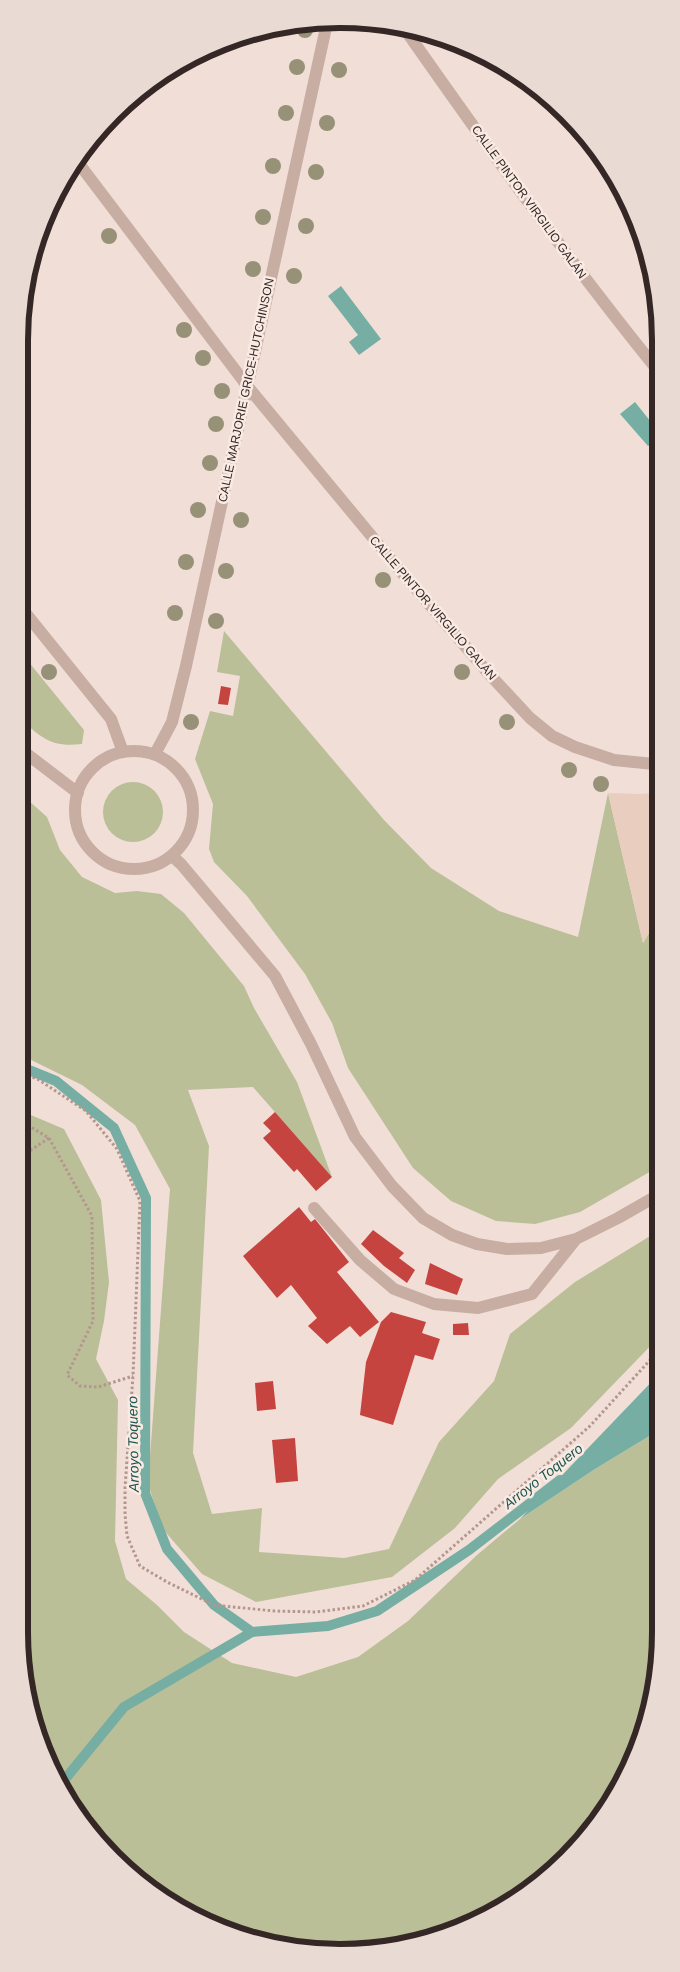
<svg xmlns="http://www.w3.org/2000/svg" width="680" height="1972" viewBox="0 0 680 1972" font-family="Arial,sans-serif">
<style>
.green{fill:#babf98}
.plaza{fill:#e9cdbe}
.water{fill:#76aea4}
.lines{fill:none;stroke-linecap:round;stroke-linejoin:round}
.stream{stroke:#76aea4;stroke-width:10}
.building{fill:#c64440}
.path{stroke:#b4968e;stroke-width:3;stroke-dasharray:2.5 2.5;stroke-linecap:butt}
.minor{stroke:#c8ada3;stroke-width:12}
.tree{fill:#969177}
.labels{text-anchor:middle;dominant-baseline:central;stroke-width:5;stroke-linejoin:round;paint-order:stroke}
.street-label{font-size:12px;fill:#342725;stroke:#f9eae3}
.water-label{font-size:14px;font-style:italic;fill:#1b554d;stroke:#f9eae3}
.rim{fill:none;stroke:#342725;stroke-width:6}
</style>
<rect width="100%" height="100%" fill="#f1dfd7"/>
<path class="green" d="M224 631 384 820 431 868 499 911 578 937 608 793 643 943 660 915V1166L580 1212 535 1224 496 1221 451 1201 413 1168 348 1068 332 1023 305 974 247 896 214 862 209 849 213 804 195 759 210 711 233 716 240 676 217 672Z
M19 650 84 730 82 744C51 748 41 737 19 718Z
M103 812a30 30 0 1 1 60 0a30 30 0 1 1-60 0Z
M19 792 47 817 60 850 82 877 115 893 137 891 161 894 184 913 244 986 254 1008 297 1082 332 1177 253 1087 188 1090 209 1146 193 1453 212 1514 262 1508 259 1552 344 1558 389 1549 439 1442 494 1381 510 1334 575 1282 660 1230 661 1335 571 1428 498 1479 455 1528 392 1577 256 1602 202 1574 161 1527 148 1483 170 1189 135 1125 82 1085 19 1054Z
M19 1110 64 1129 101 1200 109 1282 104 1321 96 1359 118 1400 115 1541 126 1579 157 1605 184 1632 232 1663 296 1677 358 1657 408 1621 477 1555 520 1519 595 1469 661 1429V1632L650 1715 607 1811 519 1899 423 1942 298 1951 198 1920 99 1844 43 1755 19 1632Z"/>
<path class="plaza" d="M659 792 660 915 643 943 608 793 642 794Z"/>
<path class="water" d="M341 286 381 339 359 355 349 342 358 335 328 296Z
M635 402 659 432V437L648 446 620 414Z
M661 1372V1429L595 1469 520 1519Z"/>
<g class="lines">
<path class="stream" d="M19 1066 56 1081 114 1128 146 1198 145 1493 167 1549 214 1605 252 1632 328 1626 377 1611 469 1550 560 1480
M61 1784 124 1707 252 1632"/>
</g>
<path class="building" d="M221 686 231 688 228 705 218 704Z
M275 1112 332 1177 316 1191 297 1169 294 1172 263 1138 271 1131 263 1123Z
M299 1207 311 1222 315 1219 349 1262 337 1272 379 1322 360 1337 350 1326 327 1344 308 1326 317 1318 291 1285 277 1298 243 1256Z
M373 1230 404 1253 399 1258 415 1270 407 1283 384 1266 361 1244Z
M430 1263 463 1279 457 1295 425 1284Z
M391 1312 426 1322 422 1333 440 1339 433 1360 415 1355 393 1425 360 1415 366 1362 381 1322Z
M468 1323 469 1335H453V1324Z
M273 1381 276 1409 257 1411 255 1383Z
M295 1438 298 1481 276 1483 272 1440Z"/>
<g class="lines">
<path class="path" d="M19 1071 39 1080 86 1111 117 1149 140 1201 133 1376 125 1488V1514L127 1536 140 1566 167 1582 214 1605 274 1611 316 1612 363 1606 415 1580 590 1426 661 1348
M19 1120 49 1138 19 1158
M49 1138 92 1216 93 1321 67 1375 80 1386 98 1387 133 1376"/>
<path class="minor" d="M404 28C486 145 569 261 659 372
M77 161 248 387 398 568 490 675 530 718 552 736 575 747 614 760 654 764 659 762
M19 605 111 719 123 752
M19 748 78 793
M75 810a59 59 0 1 1 118 0a59 59 0 1 1-118 0Z
M155 754 172 722 186 666 327 23
M172 856 181 864 275 976 311 1044 355 1137 392 1186 423 1218 452 1235 477 1244 507 1249 541 1248 576 1239 618 1218 660 1194
M314 1208 360 1260 394 1289 434 1304 478 1308 532 1294 576 1239"/>
</g>
<g class="tree">
<circle cx="305" cy="30" r="8"/>
<circle cx="297" cy="67" r="8"/>
<circle cx="339" cy="70" r="8"/>
<circle cx="286" cy="113" r="8"/>
<circle cx="327" cy="123" r="8"/>
<circle cx="273" cy="166" r="8"/>
<circle cx="316" cy="172" r="8"/>
<circle cx="263" cy="217" r="8"/>
<circle cx="306" cy="226" r="8"/>
<circle cx="109" cy="236" r="8"/>
<circle cx="253" cy="269" r="8"/>
<circle cx="294" cy="276" r="8"/>
<circle cx="184" cy="330" r="8"/>
<circle cx="203" cy="358" r="8"/>
<circle cx="222" cy="391" r="8"/>
<circle cx="216" cy="424" r="8"/>
<circle cx="210" cy="463" r="8"/>
<circle cx="198" cy="510" r="8"/>
<circle cx="241" cy="520" r="8"/>
<circle cx="186" cy="562" r="8"/>
<circle cx="226" cy="571" r="8"/>
<circle cx="383" cy="580" r="8"/>
<circle cx="175" cy="613" r="8"/>
<circle cx="216" cy="621" r="8"/>
<circle cx="49" cy="672" r="8"/>
<circle cx="462" cy="672" r="8"/>
<circle cx="191" cy="722" r="8"/>
<circle cx="507" cy="722" r="8"/>
<circle cx="569" cy="770" r="8"/>
<circle cx="601" cy="784" r="8"/>
</g>
<g class="labels">
<g class="street-label">
<text transform="translate(529 202) rotate(54)">CALLE PINTOR VIRGILIO GALÁN</text>
<text transform="translate(246 390) rotate(-78)">CALLE MARJORIE GRICE-HUTCHINSON</text>
<text transform="translate(433 608) rotate(49)">CALLE PINTOR VIRGILIO GALÁN</text>
</g>
<g class="water-label">
<text transform="translate(133 1444) rotate(-91)">Arroyo Toquero</text>
<text transform="translate(543 1476) rotate(-38)">Arroyo Toquero</text>
</g>
</g>
<path d="M0 0H680V1972H0ZM340 28H340A312 312 0 0 1 652 340V1632A312 312 0 0 1 340 1944H340A312 312 0 0 1 28 1632V340A312 312 0 0 1 340 28Z" fill="#e9dad4" fill-rule="evenodd"/>
<path class="rim" d="M340 28H340A312 312 0 0 1 652 340V1632A312 312 0 0 1 340 1944H340A312 312 0 0 1 28 1632V340A312 312 0 0 1 340 28Z"/>
</svg>
